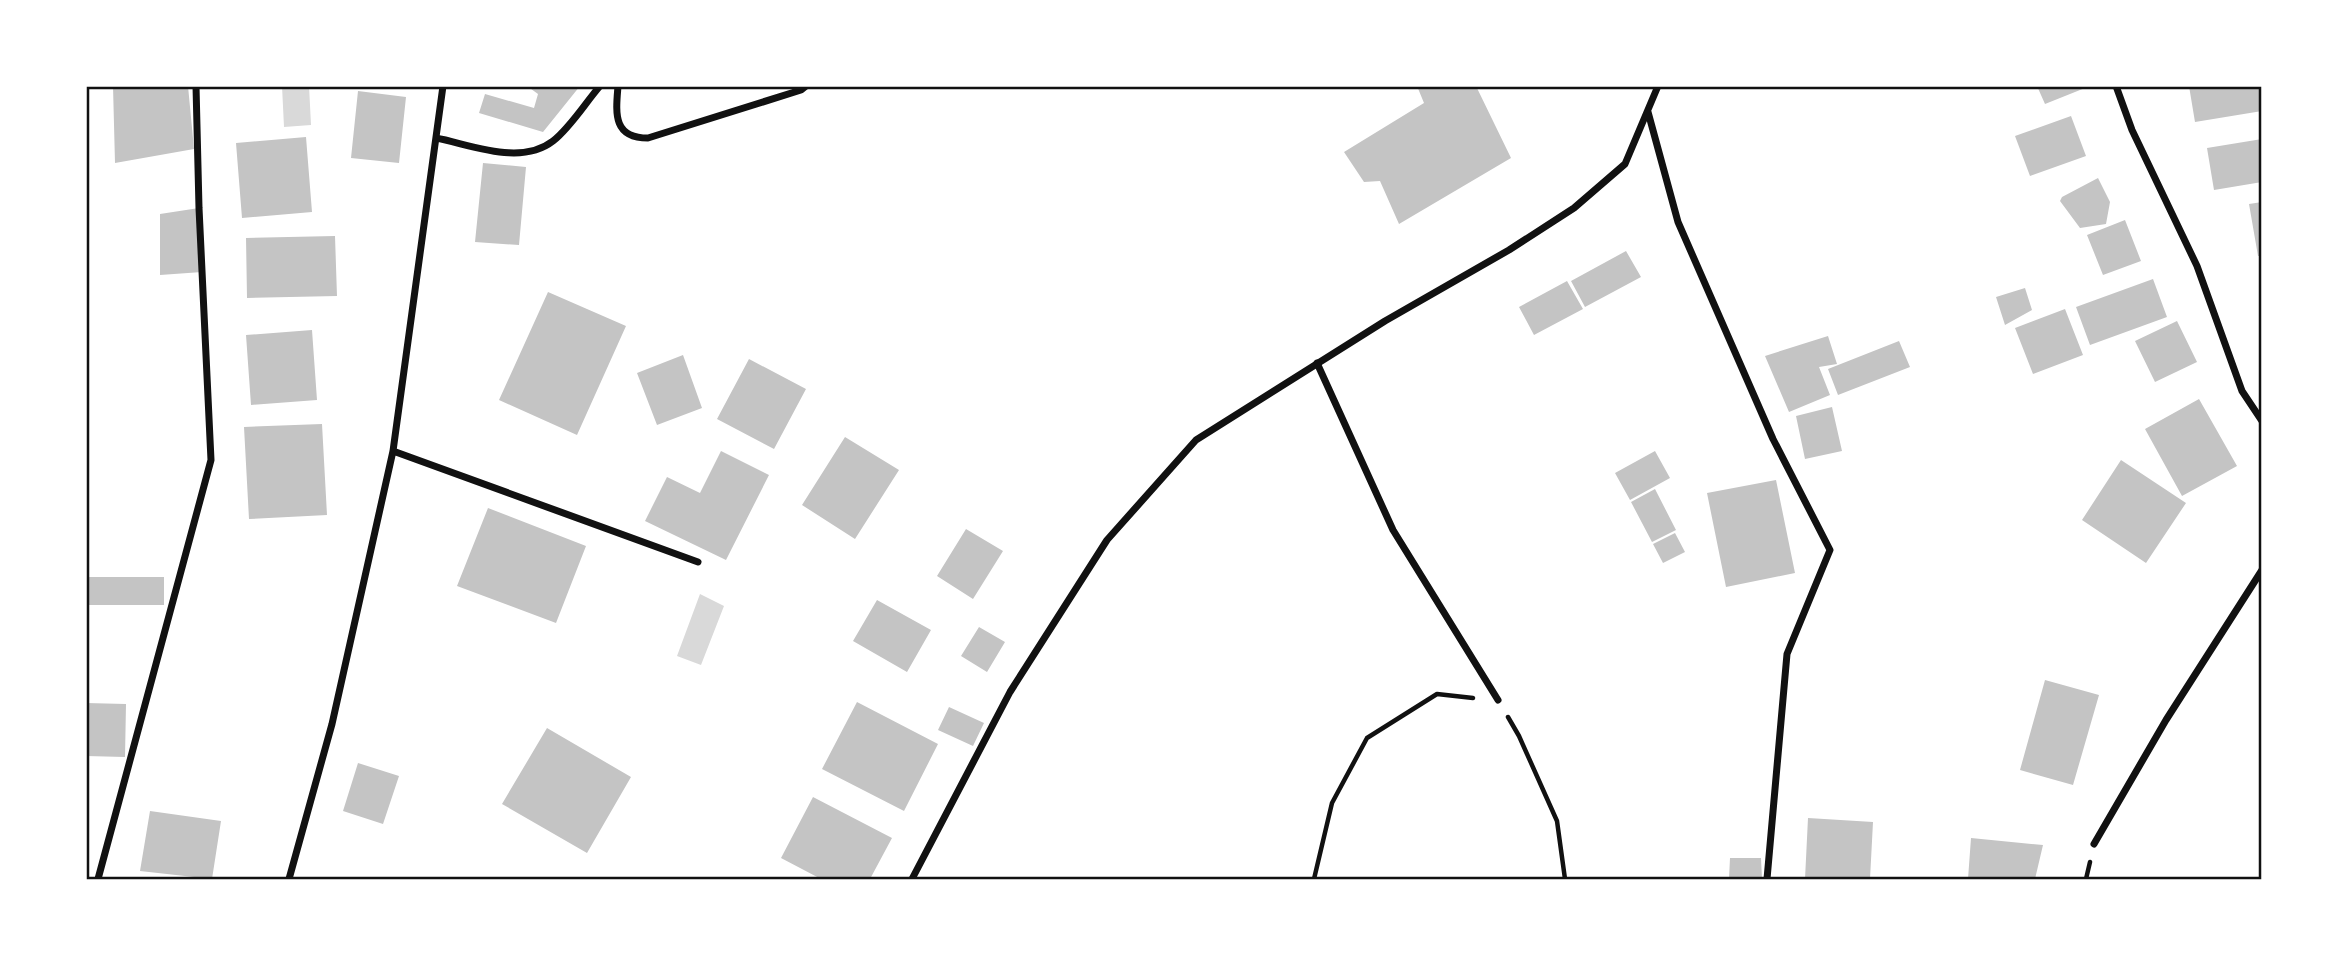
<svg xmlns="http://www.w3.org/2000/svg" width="2348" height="965" viewBox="0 0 2348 965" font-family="'Alegreya Sans',sans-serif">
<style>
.water{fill:#d9d9d9}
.building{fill:#c4c4c4}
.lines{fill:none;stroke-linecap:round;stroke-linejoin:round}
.path{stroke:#111;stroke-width:4.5}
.minor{stroke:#111;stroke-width:7}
.neatline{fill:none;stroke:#111;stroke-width:2.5}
</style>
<rect width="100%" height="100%" fill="#fff"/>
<path class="water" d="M282 86H309L311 125 284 127Z
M700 594 724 606 701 665 677 656Z"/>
<path class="building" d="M113 86H188L194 149 115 163Z
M527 86H580L543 132 479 113 485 94 534 108 538 94Z
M1417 86H1476L1511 158 1399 224 1380 181 1364 182 1344 152 1424 103Z
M2037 86H2084L2085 88 2045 104Z
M2189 86H2262V111L2195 122Z
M358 91 406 97 399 163 351 158Z
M2071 116 2086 156 2030 176 2015 136Z
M306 137 312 212 242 218 236 143Z
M2262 139V182L2214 190 2207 148Z
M483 163 526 167 519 245 475 242Z
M2098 178 2110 202 2106 224 2080 228 2060 201 2062 197Z
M2262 202V256H2258L2249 204Z
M199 208 202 272 160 275V214Z
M2125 220 2141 261 2103 275 2087 235Z
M335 236 337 296 247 298 246 238Z
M1626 251 1641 277 1585 307 1571 281Z
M2153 279 2167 317 2090 345 2076 307Z
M1567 281 1583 309 1534 335 1519 307Z
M2025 288 2032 310 2005 325 1996 297Z
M548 292 626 326 577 435 499 400Z
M2065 309 2083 355 2033 374 2015 328Z
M2177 321 2197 362 2155 382 2135 341Z
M312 330 317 400 251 405 246 335Z
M1828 336 1837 364 1819 367 1830 395 1789 412 1765 356Z
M1899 341 1910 367 1838 395 1828 369Z
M683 355 702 408 657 425 637 373Z
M749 359 806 389 774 449 717 419Z
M2199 399 2237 466 2182 496 2145 429Z
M1832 407 1842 451 1805 459 1796 416Z
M322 424 327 515 249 519 244 427Z
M845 437 899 470 855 539 802 505Z
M721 451 769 475 726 560 645 521 667 477 700 493Z
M1655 451 1670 478 1630 500 1615 473Z
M2121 460 2186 503 2146 563 2082 520Z
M1776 480 1795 573 1726 587 1707 493Z
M1655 489 1676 530 1652 542 1631 502Z
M488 508 586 546 556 623 457 586Z
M966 529 1003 551 973 599 937 576Z
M1675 533 1685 552 1663 563 1653 544Z
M86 577H164V605H86Z
M877 600 931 630 907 672 853 641Z
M979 627 1005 642 987 672 961 656Z
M2045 680 2099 695 2073 785 2020 770Z
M857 702 938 744 904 811 822 769Z
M86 703 126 704 125 757 86 756Z
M949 707 984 723 973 746 938 730Z
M547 728 631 777 587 853 502 804Z
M358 763 399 776 383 824 343 811Z
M813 797 892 838 870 879H821L781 858Z
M150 811 221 821 212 879 140 871Z
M1808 818 1873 822 1870 879H1805Z
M1971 838 2043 845 2035 879H1968Z
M1730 858H1761L1762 879H1729Z"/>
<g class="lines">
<path class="path" d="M1508 717 1519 736 1557 821 1565 879
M1314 879 1332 803 1367 738 1437 694 1473 698
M2086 879 2090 862"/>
<path class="minor" d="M618 86C616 112 612 138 648 138L801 90 806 86
M2116 86 2132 130 2197 266 2242 391 2262 421
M1648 112 1678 222 1773 439 1830 550 1787 654 1767 879
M436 138C472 145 521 166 553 141 570 128 586 102 600 86
M1317 363 1393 530 1498 700
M393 451 698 562
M2094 844 2166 720 2262 570
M98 879 211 460 199 208 196 86
M289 879 332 724 393 451 443 86
M912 879 1010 692 1107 540 1196 440 1385 321 1509 250 1574 208 1625 164 1658 86"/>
</g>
<rect width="2348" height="965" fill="none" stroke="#ffffff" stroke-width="175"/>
<rect x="88" y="88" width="2172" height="790" class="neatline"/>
</svg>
